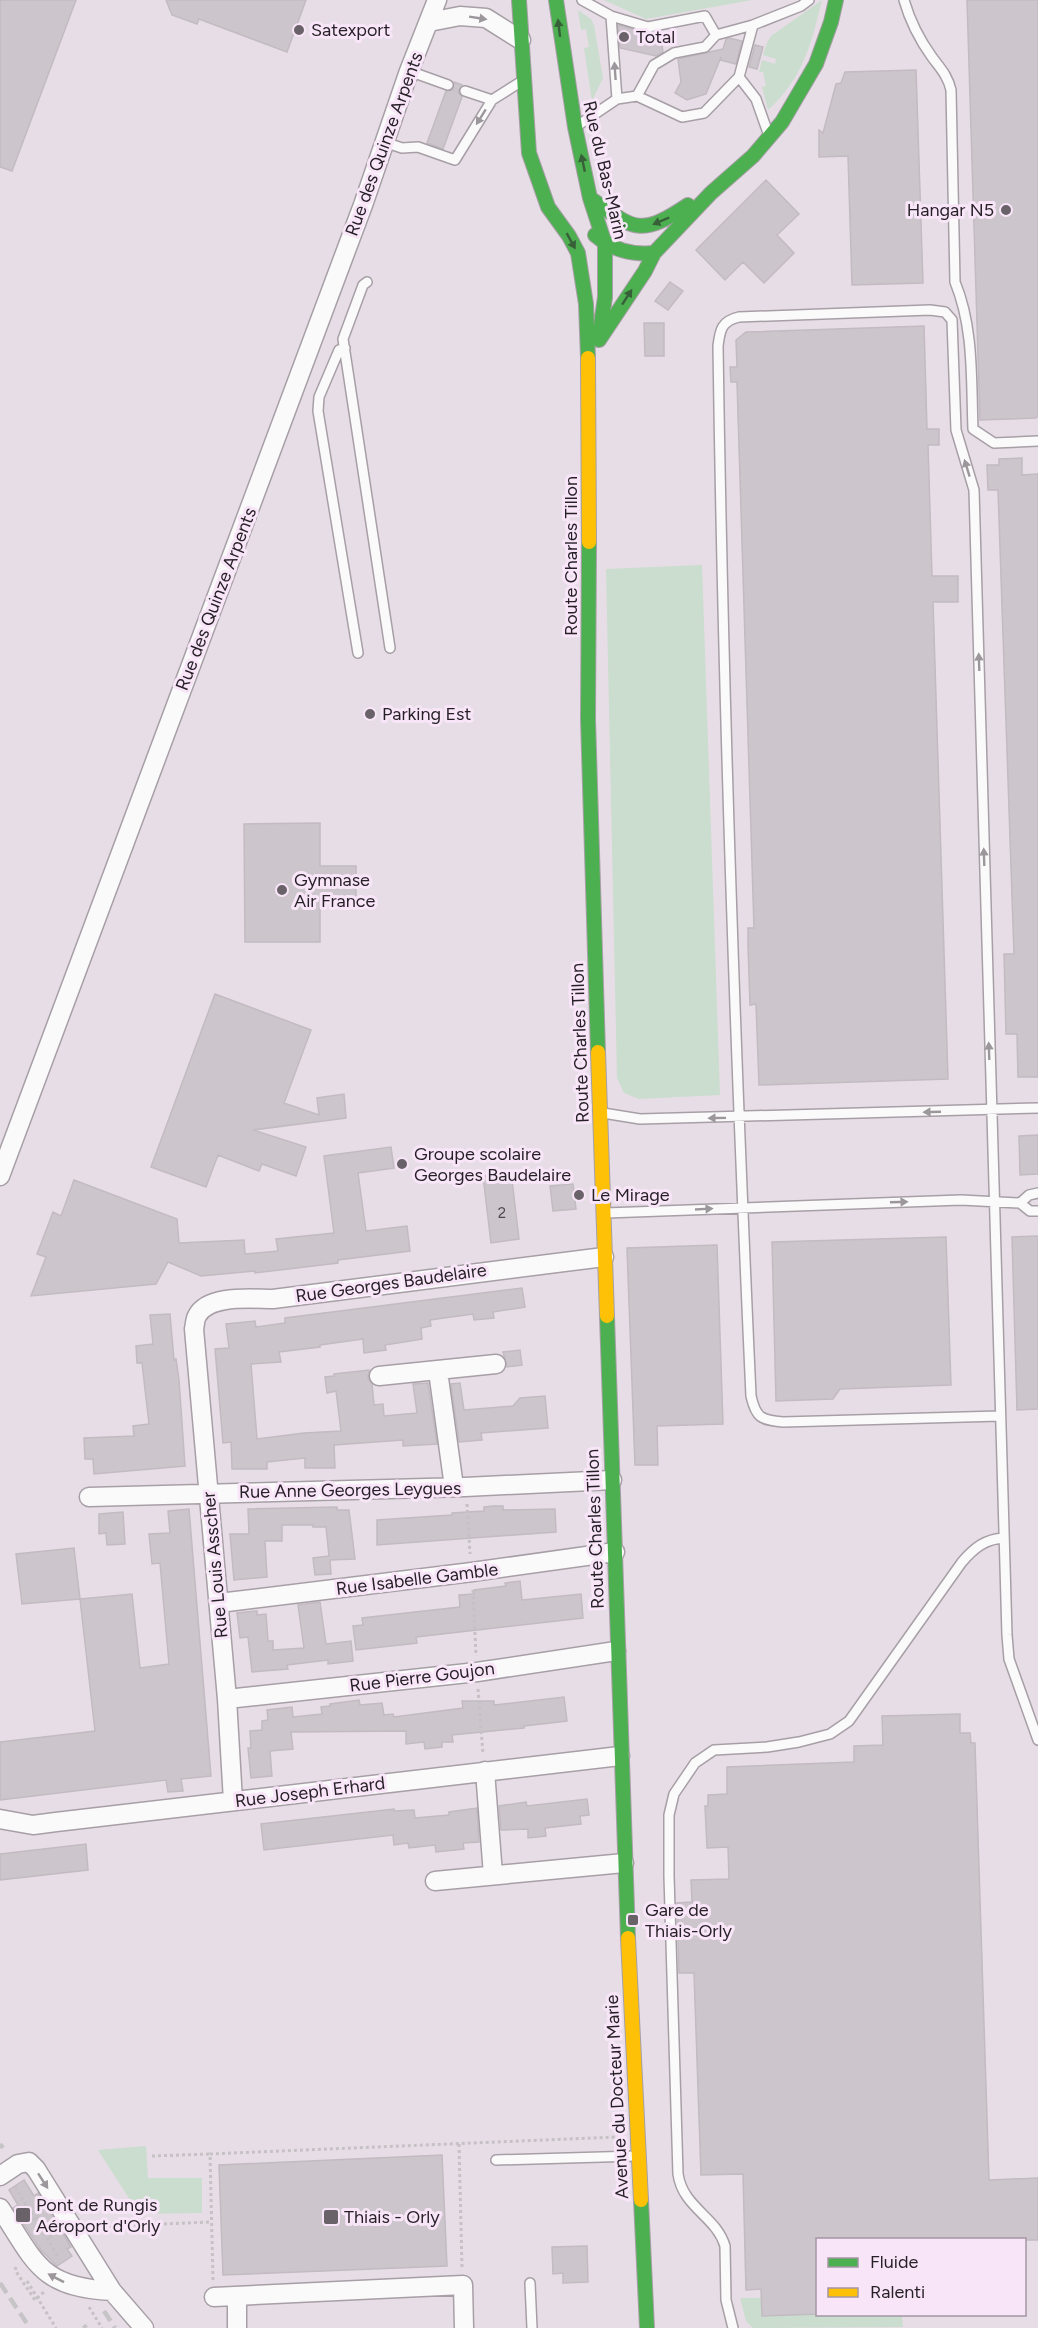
<svg xmlns="http://www.w3.org/2000/svg" width="1038" height="2328" viewBox="0 0 1038 2328" font-family="Figtree,sans-serif">
<style>
.green{fill:#caddce}
.building{fill:#cdc5cc;stroke:#c2bbc2;stroke-width:1.5}
.lines{fill:none;stroke-linecap:round;stroke-linejoin:round}
.lane-casing{stroke:#a79fa6;stroke-width:12}
.street-casing{stroke:#a79fa6;stroke-width:21}
.fast-casing{stroke:#a79fa6;stroke-width:16}
.slow-casing{stroke:#a79fa6;stroke-width:16}
.path{stroke:#c5c1c5;stroke-width:3;stroke-dasharray:3 3;stroke-linecap:butt}
.lane{stroke:#fbfafb;stroke-width:9}
.street{stroke:#fbfafb;stroke-width:18}
.fast{stroke:#4caf50;stroke-width:14}
.slow{stroke:#ffc107;stroke-width:14}
.rail{stroke:#c6c4c6;stroke-width:4.5;stroke-dasharray:12 6;stroke-linecap:butt}
.oneway{fill:#9b979b}
.oneway2{fill:#376039}
.poi-dot{fill:#6a6269;stroke:#f8e6f8;stroke-width:2}
.labels{text-anchor:middle;dominant-baseline:central;stroke-width:6;stroke-linejoin:round;paint-order:stroke}
.number-label{font-size:15px;fill:#504950}
.poi-label{font-size:18px;fill:#261f26;stroke:#f8e6f8;text-anchor:start}
.street-label{font-size:18px;fill:#261f26;stroke:#f8e6f8}
</style>
<rect width="100%" height="100%" fill="#e7dde6"/>
<path class="green" d="M604 0H752L646 19Z
M822 0C811 45 803 78 768 110L762 87 766 86 763 72H759L762 60 775 64 776 59 763 55 767 43 771 36Z
M578 10 591 19 594 25 603 78 592 101 584 48 589 47 586 29 581 30Z
M702 565 720 1095 639 1099 624 1093 617 1078 606 569Z
M146 2146 148 2178H202V2213L139 2214 98 2150Z
M740 2298H762L818 2314 902 2315 903 2327 753 2328 746 2321Z"/>
<path class="building" d="M0 0H76L12 171 0 167Z
M166 0H306L287 52 199 19 197 24 172 15Z
M967 0H1038V416L1036 418 980 420Z
M618 25 646 33H660L663 52 656 56 620 48Z
M729 38 742 41 736 64 720 60 721 57 706 94 687 100 675 93 681 82 678 59 723 49 726 39Z
M755 45 763 47 757 69 749 67Z
M916 70 923 283 852 285 848 156 819 157V130L823 133 836 84 841 83 845 72Z
M454 82 462 85 458 92 462 97 443 149 427 143 446 91 453 90Z
M766 180 799 214 777 235 794 253 764 283 743 262 725 280 696 250Z
M670 282 683 291 668 310 655 301Z
M644 323H664V356H645Z
M924 326 927 429H939V445H928L932 576H958V602H933L948 1079 759 1085 756 1004 750 1005 748 946V928H754L737 382H731L730 367H737L736 340 746 332Z
M1022 458V475L1038 474V1077H1018L1017 1034H1006L1004 954H1014L998 490H988L987 465H999V459Z
M320 823V866H356V898L320 899V942H245L244 824Z
M215 994 311 1030 284 1103 319 1115 317 1098 344 1094 346 1118 253 1130 306 1147 296 1176 262 1164 259 1171 218 1155 206 1187 151 1167Z
M1038 1135V1174L1020 1175 1019 1136Z
M391 1147 394 1168 358 1173 366 1231 407 1226 410 1251 338 1260V1263L255 1273V1271L201 1276 168 1262 156 1284 31 1296 46 1257 37 1254 53 1212 61 1216 74 1180 177 1219 179 1243 244 1240 245 1254 278 1251 276 1239 334 1233 324 1156Z
M511 1172 519 1239 491 1243 483 1176Z
M573 1184 576 1209 553 1211 550 1186Z
M1038 1236V1409L1017 1410 1012 1237Z
M946 1237 951 1385 840 1389 833 1399 776 1401 772 1242Z
M717 1245 723 1424 657 1426 658 1465H635L627 1248Z
M522 1288 525 1307 493 1312 494 1318 474 1320 473 1314 430 1320 431 1326 421 1328 422 1339 385 1345 386 1350 364 1353 363 1339 320 1345V1347L279 1352 281 1362 251 1364 257 1439 304 1433 341 1431 336 1391 327 1393 325 1377 334 1376V1374L369 1370 368 1378 372 1384 374 1405 383 1404 384 1416 417 1413 413 1384 428 1383 437 1444 403 1446V1440L334 1445 335 1468H305V1458L267 1462V1469H232L231 1442 223 1443 215 1349 229 1348 226 1324 255 1321 256 1327 285 1323V1318Z
M170 1314 174 1360 176 1359 179 1380 185 1466 94 1474 93 1459H85L84 1438 134 1436 133 1426 149 1424 142 1363H137L136 1346 153 1344 150 1315Z
M520 1350 522 1365 507 1367 503 1352Z
M460 1383 464 1410 513 1406 520 1398 545 1396 548 1428 481 1433 482 1440 459 1442 451 1384Z
M494 1506H503V1510L555 1509 556 1532 377 1545V1520L452 1515V1513L484 1511V1507Z
M337 1507V1510H349L355 1559 330 1560 331 1574 315 1575 313 1558 329 1556 326 1527H313V1525H282V1541H265L267 1577 234 1580 230 1534H249L248 1509Z
M189 1509 211 1776 181 1779 183 1791 168 1792 166 1780 0 1800V1742L95 1731 80 1599 22 1604 16 1554 74 1548 80 1599 132 1594 140 1668 169 1664 160 1563 152 1564 149 1534 170 1533 168 1511Z
M123 1512 125 1544 107 1545 106 1533 99 1534V1514Z
M520 1581 522 1600 581 1594 583 1618 416 1637 417 1643 356 1650 353 1626 363 1625 362 1618 460 1607 459 1595 474 1594V1590L506 1586 505 1583Z
M320 1602 326 1644 351 1641 353 1661 328 1664V1660L287 1665 288 1669 252 1672 248 1637 240 1638 237 1613 257 1611V1615L266 1614 268 1641H273V1650L304 1648 298 1605Z
M564 1697 567 1721 524 1726V1728L452 1735 453 1742H442V1747L425 1749 424 1742 406 1744V1731L291 1732 293 1749 270 1751 272 1776 251 1778 248 1748H251L250 1731 262 1730V1721L268 1720 267 1710 292 1707 293 1717 322 1714 321 1707 330 1706V1704L359 1700 360 1705 382 1703 384 1715 393 1714 394 1717 463 1708 462 1701H494V1705Z
M960 1714V1733H970L971 1743H975L989 2180 1038 2178V2240H818V2314L762 2316 761 2289 746 2290 743 2174 701 2175 694 1973H679L677 1903 692 1902 691 1880 729 1879 728 1847 707 1848 705 1806H708V1795L727 1794V1767L854 1762V1746L883 1745 882 1716Z
M587 1799 589 1815 580 1816 581 1824 545 1828 546 1836 528 1838V1829L501 1830 499 1806 526 1802 527 1806Z
M477 1808 479 1842 463 1843 464 1849 436 1852 435 1845 409 1848 408 1843 394 1845 393 1835 264 1850 261 1824 394 1809V1811L414 1810 415 1818 449 1815V1812Z
M86 1844 88 1870 0 1880V1854Z
M442 2155 447 2266 223 2275 219 2165Z
M24 2180 34 2196 38 2193 71 2247 67 2249 72 2256 57 2266 41 2250 13 2208 18 2205 9 2190Z
M587 2246 588 2282 563 2283V2273L553 2274 552 2247Z"/>
<g class="lines">
<defs>
<path id="lane" d="M904 0C910 21 919 39 932 57 940 68 948 76 951 90L955 282C974 328 971 379 973 429L994 443 1038 441
M611 16 648 27 705 16 716 35 753 25
M409 71 448 85
M739 77 756 99 768 133
M465 91 492 100
M637 96 654 65 674 53 705 47 716 35
M617 99 637 96 682 117 704 113 739 77 753 25 801 6 809 0
M577 126 617 99 611 16 582 0
M384 142 402 148 418 147 455 160 492 100 522 81
M367 282 363 285 343 339 390 648
M345 348 339 350 319 397 318 411 358 653
M603 1113 640 1119 1038 1108
M1020 1203 1029 1195 1038 1193
M606 1213 961 1200 1020 1203 1030 1211H1038
M1000 1416 783 1422C761 1420 756 1418 751 1396 735 1046 723 696 718 346 720 329 722 321 739 317L930 310 945 312 952 320 956 430 974 490 1007 1635 1009 1659 1038 1740
M496 2160 636 2156
M530 2283 532 2328
M733 2328 726 2300 725 2246C716 2216 683 2208 678 2174L669 1876V1815L674 1794 695 1763 714 1750 767 1747 799 1742 830 1734 849 1721 962 1562C974 1548 985 1539 1004 1538"/>
<path id="street" d="M429 22 460 16 486 18 521 40
M0 1176 363 205 409 71 437 0
M438 1371 454 1487
M379 1376 496 1364
M89 1497 465 1487 612 1480
M219 1603 472 1572 615 1552
M227 1699 477 1672 616 1651
M485 1771 493 1875
M233 1801 227 1699 194 1329C195 1325 195 1319 197 1316 208 1294 252 1299 273 1299L604 1257
M0 1819 33 1825 56 1822 620 1756
M435 1881 624 1863
M0 2176 18 2164 29 2162 36 2169 112 2291 144 2328
M0 2208C36 2263 40 2287 112 2291
M214 2297 463 2285 464 2328
M237 2328V2296"/>
<path id="fast" d="M519 0 529 153 548 207 569 236 578 253 586 304 588 358
M556 0 575 127 590 198 605 244V297L600 332
M590 198C634 229 639 238 688 205
M595 235C613 250 631 255 654 253
M599 340 645 271 654 253 711 193 753 156 782 122 816 64 831 22 836 0
M589 542 588 719 598 1052
M607 1316 628 1938
M641 2200 647 2328"/>
<path id="slow" d="M588 358 589 542
M598 1052 607 1316
M628 1938 641 2200"/>
</defs>
<use href="#lane" class="lane-casing"/>
<use href="#street" class="street-casing"/>
<use href="#fast" class="fast-casing"/>
<use href="#slow" class="slow-casing"/>
<path class="path" d="M467 1504 470 1554
M473 1590 476 1656
M478 1689 483 1754
M459 2144 462 2268
M152 2156 210 2154
M15 2187 59 2258
M34 2210 53 2241
M92 2227 210 2222
M16 2267 15 2270 35 2300 45 2291
M213 2280 210 2154 616 2137
M27 2281 56 2328
M89 2307 102 2328"/>
<use href="#lane" class="lane"/>
<use href="#street" class="street"/>
<use href="#fast" class="fast"/>
<use href="#slow" class="slow"/>
<path class="rail" d="M0 2144 3 2148
M0 2283 30 2328
M104 2311 115 2328
M84 2325 86 2328"/>
</g>
<defs><path id="oneway-solid" d="M-6-.8H1V-3.2L6.5 0L1 3.2V.8H-6Z" transform="scale(1.5)"/></defs>
<g class="oneway">
<use href="#oneway-solid" transform="translate(478 18) rotate(9)"/>
<use href="#oneway-solid" transform="translate(615 71) rotate(-94)"/>
<use href="#oneway-solid" transform="translate(481 117) rotate(122)"/>
<use href="#oneway-solid" transform="translate(967 468) rotate(-107)"/>
<use href="#oneway-solid" transform="translate(979 662) rotate(-92)"/>
<use href="#oneway-solid" transform="translate(984 857) rotate(-92)"/>
<use href="#oneway-solid" transform="translate(989 1051) rotate(-92)"/>
<use href="#oneway-solid" transform="translate(932 1112) rotate(178)"/>
<use href="#oneway-solid" transform="translate(717 1118) rotate(179)"/>
<use href="#oneway-solid" transform="translate(899 1202) rotate(-2)"/>
<use href="#oneway-solid" transform="translate(704 1209) rotate(-3)"/>
<use href="#oneway-solid" transform="translate(43 2181) rotate(57)"/>
<use href="#oneway-solid" transform="translate(56 2278) rotate(-153)"/>
</g>
<g class="oneway2">
<use href="#oneway-solid" transform="translate(559 28) rotate(-97)"/>
<use href="#oneway-solid" transform="translate(583 163) rotate(-102)"/>
<use href="#oneway-solid" transform="translate(661 221) rotate(157)"/>
<use href="#oneway-solid" transform="translate(571 241) rotate(61)"/>
<use href="#oneway-solid" transform="translate(627 297) rotate(-57)"/>
</g>
<g class="poi-dot">
<circle cx="299" cy="30" r="6"/>
<circle cx="624" cy="37" r="6"/>
<circle cx="1006" cy="210" r="6"/>
<circle cx="370" cy="714" r="6"/>
<circle cx="282" cy="890" r="6"/>
<circle cx="402" cy="1164" r="6"/>
<circle cx="579" cy="1195" r="6"/>
<rect x="627" y="1914" width="12" height="12" rx="3"/>
<rect x="15" y="2207" width="16" height="16" rx="3"/>
<rect x="323" y="2209" width="16" height="16" rx="3"/>
</g>
<g class="labels">
<g class="number-label">
<text x="502" y="1213">2</text>
</g>
<g class="poi-label">
<text x="311" y="30">Satexport</text>
<text x="636" y="37">Total</text>
<text x="994" y="210" text-anchor="end">Hangar N5</text>
<text x="382" y="714">Parking Est</text>
<text x="294" y="880">Gymnase<tspan x="294" dy="21">Air France</tspan></text>
<text x="414" y="1154">Groupe scolaire<tspan x="414" dy="21">Georges Baudelaire</tspan></text>
<text x="591" y="1195">Le Mirage</text>
<text x="645" y="1910">Gare de<tspan x="645" dy="21">Thiais-Orly</tspan></text>
<text x="36" y="2205">Pont de Rungis<tspan x="36" dy="21">Aéroport d'Orly</tspan></text>
<text x="344" y="2217">Thiais - Orly</text>
</g>
<g class="street-label">
<text transform="translate(384 144) rotate(-70)">Rue des Quinze Arpents</text>
<text transform="translate(605 170) rotate(77)">Rue du Bas-Marin</text>
<text transform="translate(571 556) rotate(-90)">Route Charles Tillon</text>
<text transform="translate(216 599) rotate(-69)">Rue des Quinze Arpents</text>
<text transform="translate(580 1043) rotate(-92)">Route Charles Tillon</text>
<text transform="translate(391 1283) rotate(-8)">Rue Georges Baudelaire</text>
<text transform="translate(350 1490) rotate(-1)">Rue Anne Georges Leygues</text>
<text transform="translate(595 1529) rotate(-92)">Route Charles Tillon</text>
<text transform="translate(215 1565) rotate(-95)">Rue Louis Asscher</text>
<text transform="translate(417 1579) rotate(-7)">Rue Isabelle Gamble</text>
<text transform="translate(422 1677) rotate(-7)">Rue Pierre Goujon</text>
<text transform="translate(310 1792) rotate(-7)">Rue Joseph Erhard</text>
<text transform="translate(617 2097) rotate(-93)">Avenue du Docteur Marie</text>
</g>
</g>
<rect x="816" y="2238" width="210" height="78" fill="#f8e6f8" stroke="#a496a4" stroke-width="1.5"/>
<rect x="828" y="2258" width="30" height="9" fill="#4caf50" stroke="#a496a4" stroke-width="1.5"/>
<text x="870" y="2268" font-size="18" fill="#261f26">Fluide</text>
<rect x="828" y="2288" width="30" height="9" fill="#ffc107" stroke="#a496a4" stroke-width="1.5"/>
<text x="870" y="2298" font-size="18" fill="#261f26">Ralenti</text>
</svg>
